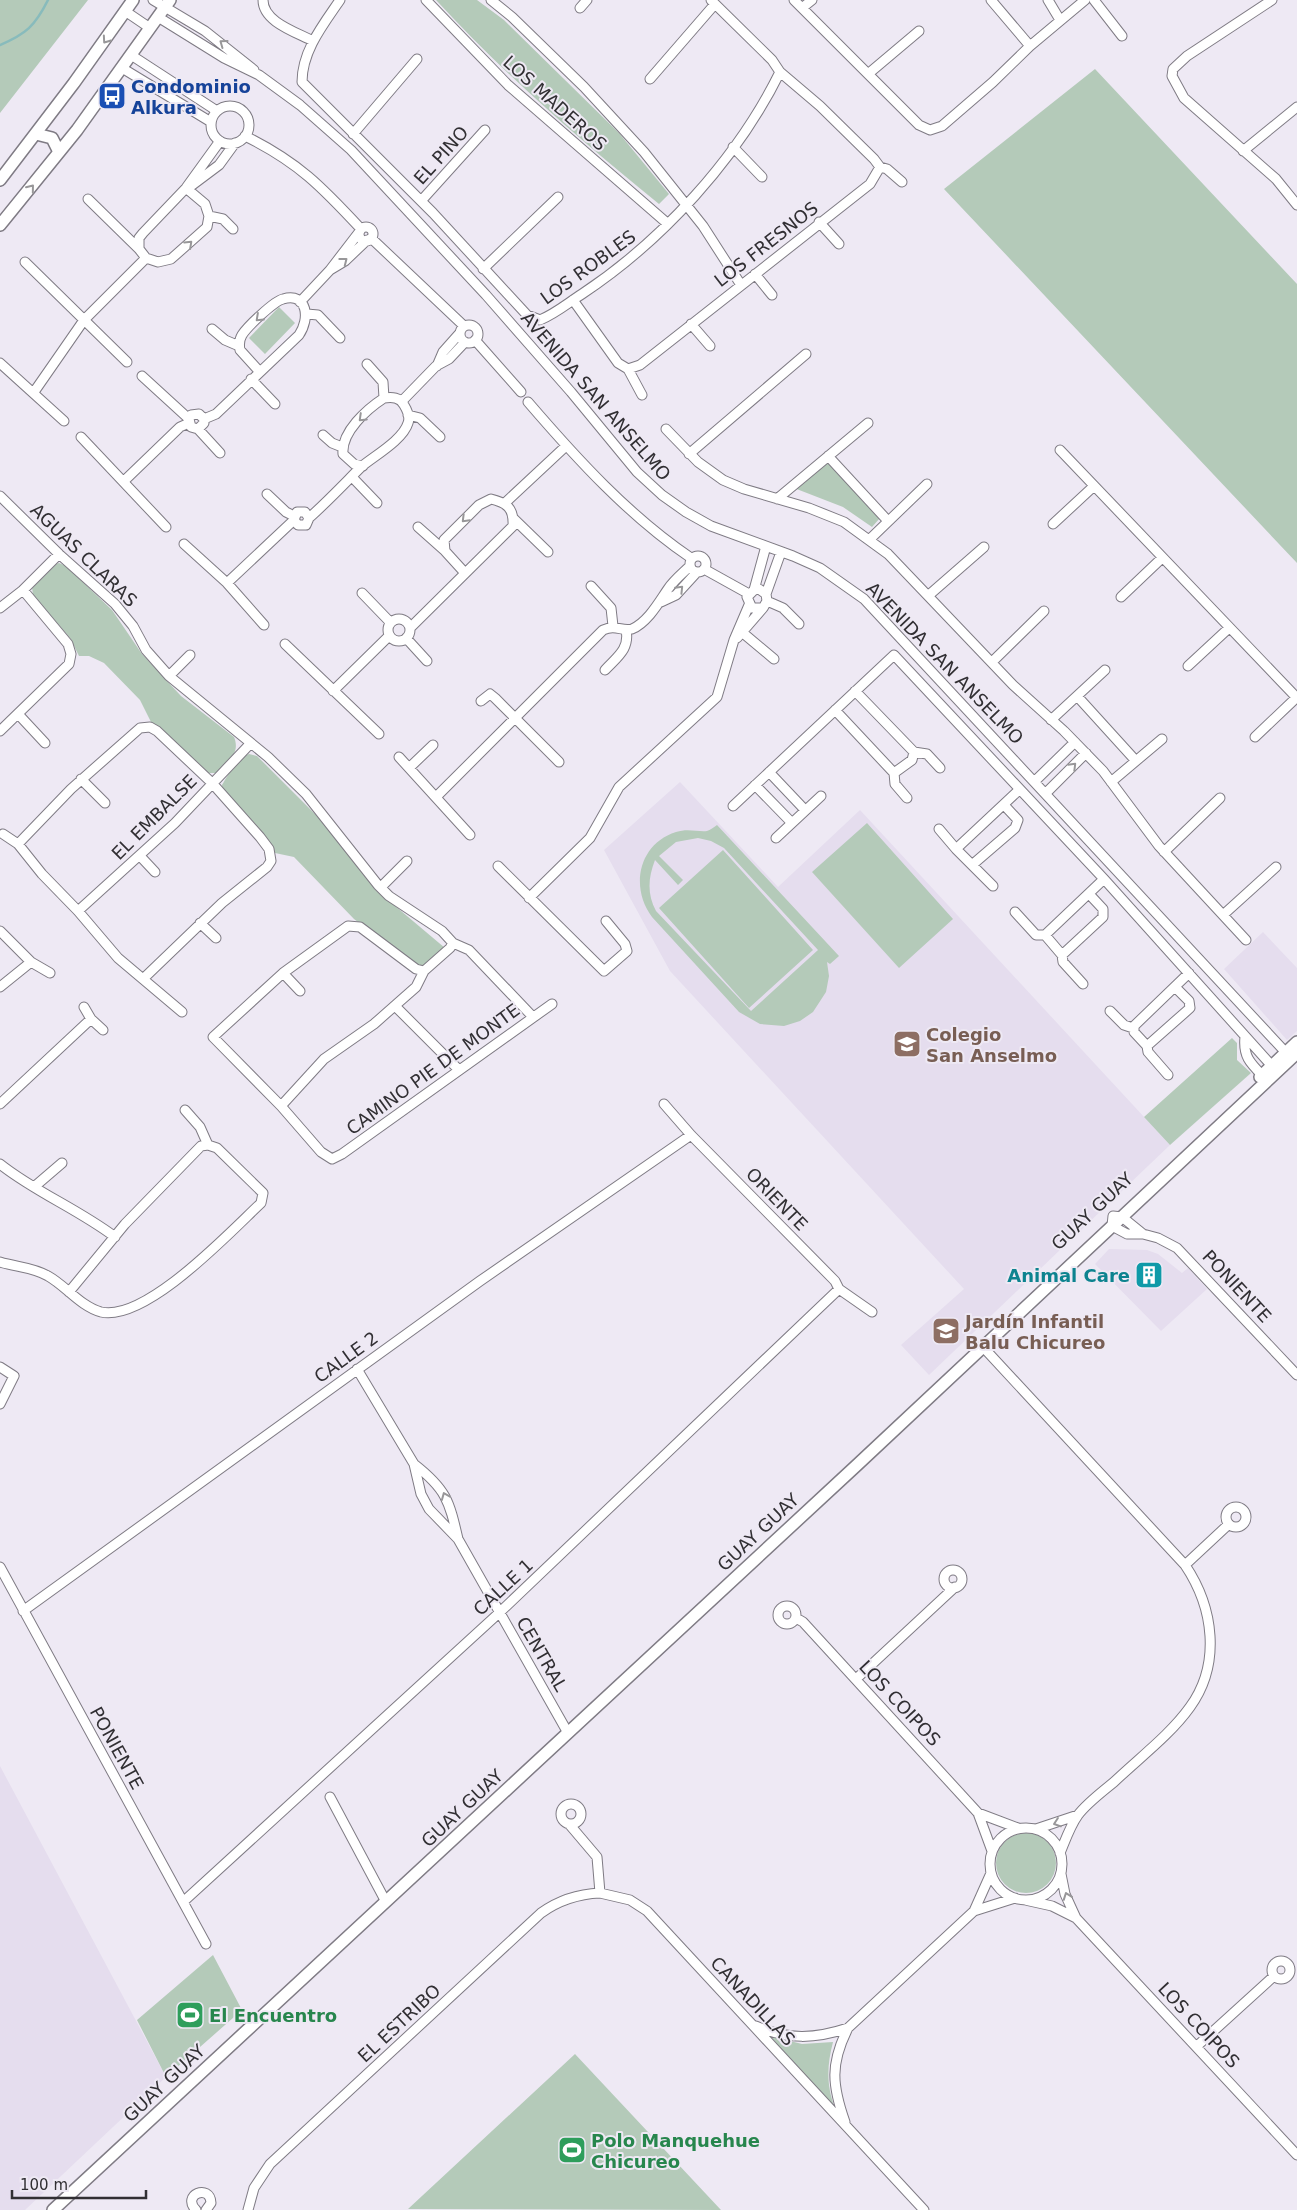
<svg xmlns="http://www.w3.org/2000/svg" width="1297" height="2210" viewBox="0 0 1297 2210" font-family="'DejaVu Sans',sans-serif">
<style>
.built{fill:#e5ddee}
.green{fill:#b4cab9;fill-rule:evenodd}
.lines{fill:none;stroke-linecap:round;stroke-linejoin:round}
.stream{stroke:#88bbbc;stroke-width:2.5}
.street-casing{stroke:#7f7b84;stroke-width:11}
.secondary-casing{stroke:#7f7b84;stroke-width:14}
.street{stroke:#fff;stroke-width:9}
.secondary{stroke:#fff;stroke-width:11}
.oneway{stroke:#989799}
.labels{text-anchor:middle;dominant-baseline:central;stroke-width:4;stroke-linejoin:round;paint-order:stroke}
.transit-label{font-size:18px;font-weight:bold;fill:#164399;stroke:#eee9f4;text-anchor:start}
.street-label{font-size:18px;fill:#312f33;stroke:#eee9f4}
.education-label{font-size:18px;font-weight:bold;fill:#785e54;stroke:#eee9f4;text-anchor:start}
.culture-label{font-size:18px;font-weight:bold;fill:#0d838f;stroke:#eee9f4;text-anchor:end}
.leisure-label{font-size:18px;font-weight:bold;fill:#27864d;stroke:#eee9f4;text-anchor:start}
</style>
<rect width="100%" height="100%" fill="#eee9f4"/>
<path class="built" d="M680 782 778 887 860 810 1170 1145 929 1375 901 1345 964 1289 670 971 604 850Z
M1263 932 1297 968V1031L1287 1040 1224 969Z
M1109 1249 1147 1250 1158 1254 1182 1273 1188 1268 1207 1289 1161 1331 1095 1264Z
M0 1766 166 2077 25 2210H0Z"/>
<path class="green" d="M0 0H88L0 113Z
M436 0H477L504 20 619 133 669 194 659 204C580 140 505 75 436 0Z
M1095 69 1297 284V563L944 189Z
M279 307 295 323 265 354 249 338Z
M827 462 880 518 872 527 843 507 794 488Z
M59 563 66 566 112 610 142 654 181 696 234 737C241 754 227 762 216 773H203L153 726 140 700 104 663 89 656H79L70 638 33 595 32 587 52 565Z
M249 754 257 756 325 824 388 900 445 948 421 970 354 919 294 857 275 853 272 846 223 793 222 785C228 775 237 758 249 754Z
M867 823 953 919 899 968 812 872Z
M717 825 839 956 830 964 827 962 829 976 826 992 813 1012 800 1021 784 1026 760 1024 739 1012 652 917C630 888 638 844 676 832 688 828 697 832 707 831 710 830 714 827 717 825ZM698 838 711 841 724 848 818 950 751 1011 656 911C647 894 648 878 655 860L678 885 683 880 659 856 676 842Z
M723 850 813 950 749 1008 659 908Z
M1232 1038 1237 1043V1060L1251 1073 1170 1145 1144 1117Z
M996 1863a30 30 0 1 1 60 0a30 30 0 1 1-60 0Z
M213 1955 242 2010 166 2077 137 2020Z
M770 2036 802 2044 833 2042C827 2065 826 2085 835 2108Z
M575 2054 721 2210 408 2209Z"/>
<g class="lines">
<path class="stream" d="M0 45C26 34 35 26 48 0"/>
<defs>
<path id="street" d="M153 0 205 31 254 70
M263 0C263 22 296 32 313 41
M340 0C323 25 302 51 302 82L433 213 527 315 540 320C555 314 568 303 582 294 662 241 737 159 780 72L772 60 711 0
M426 0 508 85 668 224
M491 0 512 17 584 87 644 152 703 226 741 285
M794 0 919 125 930 130 942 126 993 82 1030 46 1085 0
M991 0 1030 46
M1048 0 1060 20
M1094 0 1122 36
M1272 0 1187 56 1173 69 1172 76 1184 98 1276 179 1297 205
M580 8 587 0
M802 8 812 0
M125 11 150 28
M158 17 224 58 259 75 300 105 351 150 486 295 571 392 637 472 662 495 686 512 711 526 793 556 820 568 864 599 1290 1057
M131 55 217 111
M122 68 211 122
M868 74 919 31
M650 79 715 4
M211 125a19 19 0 1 1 38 0a19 19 0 1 1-38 0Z
M353 134 417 59
M245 136C298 162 322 187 361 229
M733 147 762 177
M1243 151 1297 107
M880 167 887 169 902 182
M191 186 219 165 235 143
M186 188 205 204 209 216 207 227 171 259 158 262 146 258 139 249V238L143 233 186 188 220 141
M88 199 139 249
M421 201 485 130
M209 216 223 219 233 229
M819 222 839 244
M359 234a7 7 0 1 1 14 0a7 7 0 1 1-14 0Z
M360 231 330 270 345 261 367 240
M371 238 464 326
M25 262 127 362
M483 269 558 197
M755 274 772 295
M573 300 618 363 628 369 640 365 870 184 880 167 874 159 820 106 780 72
M300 302 330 270
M307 314 318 315 340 338
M691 324 710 346
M460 334a9 9 0 1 1 18 0a9 9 0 1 1-18 0Z
M212 329 225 340 239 346
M475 340 521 392
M0 363 64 421
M367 364 383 382 384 398
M437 366 443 352 459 334
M628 369 642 395
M142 376 189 419 191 427 198 429 204 423V419L199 414 191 415 189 419
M251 379 275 404
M34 392 84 320 146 258
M402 401 436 366 449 359 465 342
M528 402C577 459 629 516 691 558
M408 415 420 418 440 437
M204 419 216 414 299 335C310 319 308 292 283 299 274 301 247 327 242 335 239 340 239 345 240 350L259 371
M198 429 220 453
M666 429 698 462 723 480 744 489 809 508 844 522 888 554 1013 685 1064 731 1103 771 1159 846 1246 940
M323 435 332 443 342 447
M81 437 166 527
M1060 450 1297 698
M689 454 806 354
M828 456 888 521
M352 477 377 503
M124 481 180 427 189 423
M267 494 286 512 294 516
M0 496 59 554 115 604 133 626 146 650 169 676 268 757 306 794 378 885 389 896 442 931 453 943 469 950 533 1017
M777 499 868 423
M506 502 566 446
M513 518 548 552
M294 520 298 525H306L309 518C327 502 344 484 361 467 374 456 403 440 408 423 410 418 407 410 404 405 400 397 392 397 384 398 367 409 341 432 343 454L354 464 363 466
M1053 524 1094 486
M418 527 445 551
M870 539 927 484
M184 544 227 583 264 625
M690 564a8 8 0 1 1 16 0a8 8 0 1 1-16 0Z
M704 569 749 594
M227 583 294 520 297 512H305L309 518
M591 586 611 608 613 626
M754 590 759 589 766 594 767 601 763 608H752L747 597 754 590 766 546
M362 593 390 622
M766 594 781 552
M929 595 984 547
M1121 597 1162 558
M767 601 783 608 799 624
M661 602 676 595 697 572
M0 608 23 590 59 554
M388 630a11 11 0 1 1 22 0a11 11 0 1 1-22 0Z
M410 628 513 526C514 508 507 503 491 499L479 505 444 540 445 551 465 573
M743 633 774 659
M406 638 427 661
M737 638 763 608
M285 644 379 734
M992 662 1044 611
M1188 666 1229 628
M605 670C617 657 630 649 626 630
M169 676 190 655
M333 691 389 636
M855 691 914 752 927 754 940 768
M1077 696 1136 761
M481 701 490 694 495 698 559 762
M835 710 894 773 895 784 907 798
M18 714 45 743
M1051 720 1105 670
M0 731 69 664 71 654 68 644 23 590
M1255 737 1296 698
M399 757 470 835
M409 768 433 745
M769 772 805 810
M894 773 912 760 914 752
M81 779 105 803
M1035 781 1075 742
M1111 782 1162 739
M755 785 792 823
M1046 793 1086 753
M436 797 603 630C616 624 622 632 632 629 648 622 659 602 668 589 674 580 683 573 690 566
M1004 805 1018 820 1015 828 972 865 956 849 1019 790
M733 806 894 655 1104 879 1272 1066
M939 829 956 849
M3 834 18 844 42 874 78 911 118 958 182 1012
M776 838 821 796
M18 844 71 789 140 728 150 727 157 731 212 783 260 837 269 849 271 861 267 867 222 903 144 978
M1164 852 1220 798
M140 856 155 872
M972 865 993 886
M498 866 604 971 627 951 625 944 606 921
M381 887 407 861
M1089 894 1103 909V917L1062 955 1045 935 1104 879
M529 898 590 838 619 787 717 697 734 640 749 605
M78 911 175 823 250 744
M1015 912 1036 935H1045
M1223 915 1276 867
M200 923 216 938
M0 931 31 962 50 973
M1062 955 1063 962 1083 984
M424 971 416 969 360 927 348 926 283 973 213 1037 281 1106 321 1152 332 1159 342 1154 552 1004
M283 973 300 991
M0 987 31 962
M1175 987 1189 1001 1190 1008 1147 1046 1134 1032V1026L1189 973
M395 1006 459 1070
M84 1007 91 1019 103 1030
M1110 1011 1124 1025 1133 1028
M1245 1037C1243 1056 1250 1063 1262 1075
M1147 1046 1148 1052 1168 1075
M0 1104 91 1019
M664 1104 691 1135 835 1281 839 1289 872 1312
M281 1106 324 1059 374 1024 416 987 424 971 450 948 453 943
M185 1110 200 1127 208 1145
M0 1164C35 1192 78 1209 115 1237
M34 1187 62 1163
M1143 1234 1122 1217 1113 1216 1112 1226 1127 1234H1143L1158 1238 1177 1248 1297 1375
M0 1262C16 1267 33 1267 48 1276 66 1286 80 1306 101 1312 146 1322 230 1232 261 1203L263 1193 217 1148 208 1145 201 1146 125 1224 69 1292
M983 1347 1185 1565C1214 1608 1221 1664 1190 1707 1170 1735 1139 1758 1114 1782 1102 1792 1087 1803 1078 1815 1070 1826 1065 1841 1060 1853
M0 1367 14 1376 0 1404
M357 1369 414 1464 421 1494 429 1509 458 1539 568 1733
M414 1464C446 1489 449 1500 458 1539
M1226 1517a10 10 0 1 1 20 0a10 10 0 1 1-20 0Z
M1185 1565 1229 1524
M0 1567 206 1944
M944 1579a9 9 0 1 1 18 0a9 9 0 1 1-18 0Z
M778 1615a9 9 0 1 1 18 0a9 9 0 1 1-18 0Z
M23 1611 480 1281 691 1135
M796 1618 803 1622 978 1813 992 1851
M856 1679 955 1587
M330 1797 386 1902
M561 1814a10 10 0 1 1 20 0a10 10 0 1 1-20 0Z
M978 1813 1018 1828
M569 1824 597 1857 600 1893 630 1900 647 1911 924 2210
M990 1864a36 36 0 1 1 72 0a36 36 0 1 1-72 0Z
M1036 1829 1078 1815
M1061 1874 1065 1894 1076 1918
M1025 1900 1052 1906 1076 1918 1297 2155
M183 1902 499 1613 839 1289
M974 1911 991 1873
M1272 1970a9 9 0 1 1 18 0a9 9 0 1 1-18 0Z
M756 2026C788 2040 815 2039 848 2028
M1197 2046 1274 1976
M845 2122C832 2085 830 2064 848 2028L974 1911 1015 1898
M196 2210C181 2195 210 2183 211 2203L206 2210
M248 2210 254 2188 270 2164 541 1913C559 1900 578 1894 600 1893"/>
<path id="secondary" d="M36 134 52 138 59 152
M0 180 74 83 133 0
M0 225 77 130 170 0
M1260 1077 1297 1042
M53 2210 857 1465 1297 1053"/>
</defs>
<use href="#street" class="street-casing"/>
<use href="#secondary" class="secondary-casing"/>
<use href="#street" class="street"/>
<use href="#secondary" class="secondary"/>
</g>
<defs><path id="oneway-chevron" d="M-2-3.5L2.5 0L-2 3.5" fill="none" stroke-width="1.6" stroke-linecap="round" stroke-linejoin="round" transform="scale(1.25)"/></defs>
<g class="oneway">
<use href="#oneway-chevron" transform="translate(106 40) rotate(125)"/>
<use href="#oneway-chevron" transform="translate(223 43) rotate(-144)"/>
<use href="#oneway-chevron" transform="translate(31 188) rotate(-51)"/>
<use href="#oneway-chevron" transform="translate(189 244) rotate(-43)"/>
<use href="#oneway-chevron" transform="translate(344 261) rotate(-38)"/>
<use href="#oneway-chevron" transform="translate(259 318) rotate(137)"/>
<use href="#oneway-chevron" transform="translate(362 418) rotate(136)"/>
<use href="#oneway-chevron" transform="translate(465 519) rotate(135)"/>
<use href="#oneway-chevron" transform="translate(680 589) rotate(-46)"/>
<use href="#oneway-chevron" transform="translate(1073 766) rotate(-45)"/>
<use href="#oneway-chevron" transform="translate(445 1496) rotate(-112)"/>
<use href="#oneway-chevron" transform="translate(1057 1823) rotate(161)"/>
<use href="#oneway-chevron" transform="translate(1067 1896) rotate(-110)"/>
</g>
<defs>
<symbol id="bus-square" viewBox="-11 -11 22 22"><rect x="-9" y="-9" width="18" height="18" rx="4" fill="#1a4fb4" stroke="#eee9f4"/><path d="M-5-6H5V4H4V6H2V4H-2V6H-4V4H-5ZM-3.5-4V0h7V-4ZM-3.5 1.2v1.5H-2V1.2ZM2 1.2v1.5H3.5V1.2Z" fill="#fff"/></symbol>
<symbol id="school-square" viewBox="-11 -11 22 22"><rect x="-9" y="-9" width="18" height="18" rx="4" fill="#8d6e63" stroke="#eee9f4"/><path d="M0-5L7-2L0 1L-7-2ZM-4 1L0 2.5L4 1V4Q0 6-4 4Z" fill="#fff"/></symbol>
<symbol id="building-square" viewBox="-11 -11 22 22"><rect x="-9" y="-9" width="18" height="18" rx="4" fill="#0f9aa8" stroke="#eee9f4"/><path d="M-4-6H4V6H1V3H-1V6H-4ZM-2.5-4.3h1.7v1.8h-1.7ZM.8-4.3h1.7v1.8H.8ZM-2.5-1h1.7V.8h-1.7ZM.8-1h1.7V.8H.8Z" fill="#fff"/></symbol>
<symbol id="stadium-square" viewBox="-11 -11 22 22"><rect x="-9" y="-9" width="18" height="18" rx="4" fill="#2e9e5b" stroke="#eee9f4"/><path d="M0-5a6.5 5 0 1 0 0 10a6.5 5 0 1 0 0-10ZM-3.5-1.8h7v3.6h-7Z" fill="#fff"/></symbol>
</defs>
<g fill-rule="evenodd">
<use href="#bus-square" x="96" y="80" width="32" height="32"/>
<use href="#school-square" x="891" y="1028" width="32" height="32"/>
<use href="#building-square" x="1133" y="1259" width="32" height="32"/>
<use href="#school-square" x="930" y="1315" width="32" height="32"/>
<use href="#stadium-square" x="174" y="1999" width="32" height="32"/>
<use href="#stadium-square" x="556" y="2134" width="32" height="32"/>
</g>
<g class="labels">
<g class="transit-label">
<text x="131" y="86">Condominio<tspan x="131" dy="21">Alkura</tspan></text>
</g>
<g class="street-label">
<text transform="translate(555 103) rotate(42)">LOS MADEROS</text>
<text transform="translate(441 155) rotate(-48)">EL PINO</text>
<text transform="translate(766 244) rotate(-38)">LOS FRESNOS</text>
<text transform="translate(588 267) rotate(-36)">LOS ROBLES</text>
<text transform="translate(596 396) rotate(49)">AVENIDA SAN ANSELMO</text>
<text transform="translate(84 555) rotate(44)">AGUAS CLARAS</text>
<text transform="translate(945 663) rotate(46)">AVENIDA SAN ANSELMO</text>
<text transform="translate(154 817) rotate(-45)">EL EMBALSE</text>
<text transform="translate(433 1069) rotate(-36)">CAMINO PIE DE MONTE</text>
<text transform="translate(777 1199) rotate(46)">ORIENTE</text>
<text transform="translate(1092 1211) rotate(-43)">GUAY GUAY</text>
<text transform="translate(1237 1286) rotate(47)">PONIENTE</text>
<text transform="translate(346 1357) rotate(-36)">CALLE 2</text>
<text transform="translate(758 1532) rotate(-43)">GUAY GUAY</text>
<text transform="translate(503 1587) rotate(-43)">CALLE 1</text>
<text transform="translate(542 1654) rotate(60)">CENTRAL</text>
<text transform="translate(900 1703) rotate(47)">LOS COIPOS</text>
<text transform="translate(117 1748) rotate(61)">PONIENTE</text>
<text transform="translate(462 1808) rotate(-43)">GUAY GUAY</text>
<text transform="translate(753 2001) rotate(47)">CANADILLAS</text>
<text transform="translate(399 2023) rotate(-43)">EL ESTRIBO</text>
<text transform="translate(1199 2025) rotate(47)">LOS COIPOS</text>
<text transform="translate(164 2083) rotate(-43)">GUAY GUAY</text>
</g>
<g class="education-label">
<text x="926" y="1034">Colegio<tspan x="926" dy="21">San Anselmo</tspan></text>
<text x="965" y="1321">Jardín Infantil<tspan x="965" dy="21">Balu Chicureo</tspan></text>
</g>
<g class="culture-label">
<text x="1130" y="1275">Animal Care</text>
</g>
<g class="leisure-label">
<text x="209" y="2015">El Encuentro</text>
<text x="591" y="2140">Polo Manquehue<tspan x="591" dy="21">Chicureo</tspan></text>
</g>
</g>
<path d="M12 2190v8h134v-8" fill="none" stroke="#312f33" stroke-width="2.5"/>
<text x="20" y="2190" font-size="15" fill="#312f33" stroke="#eee9f4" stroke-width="4" paint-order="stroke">100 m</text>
</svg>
